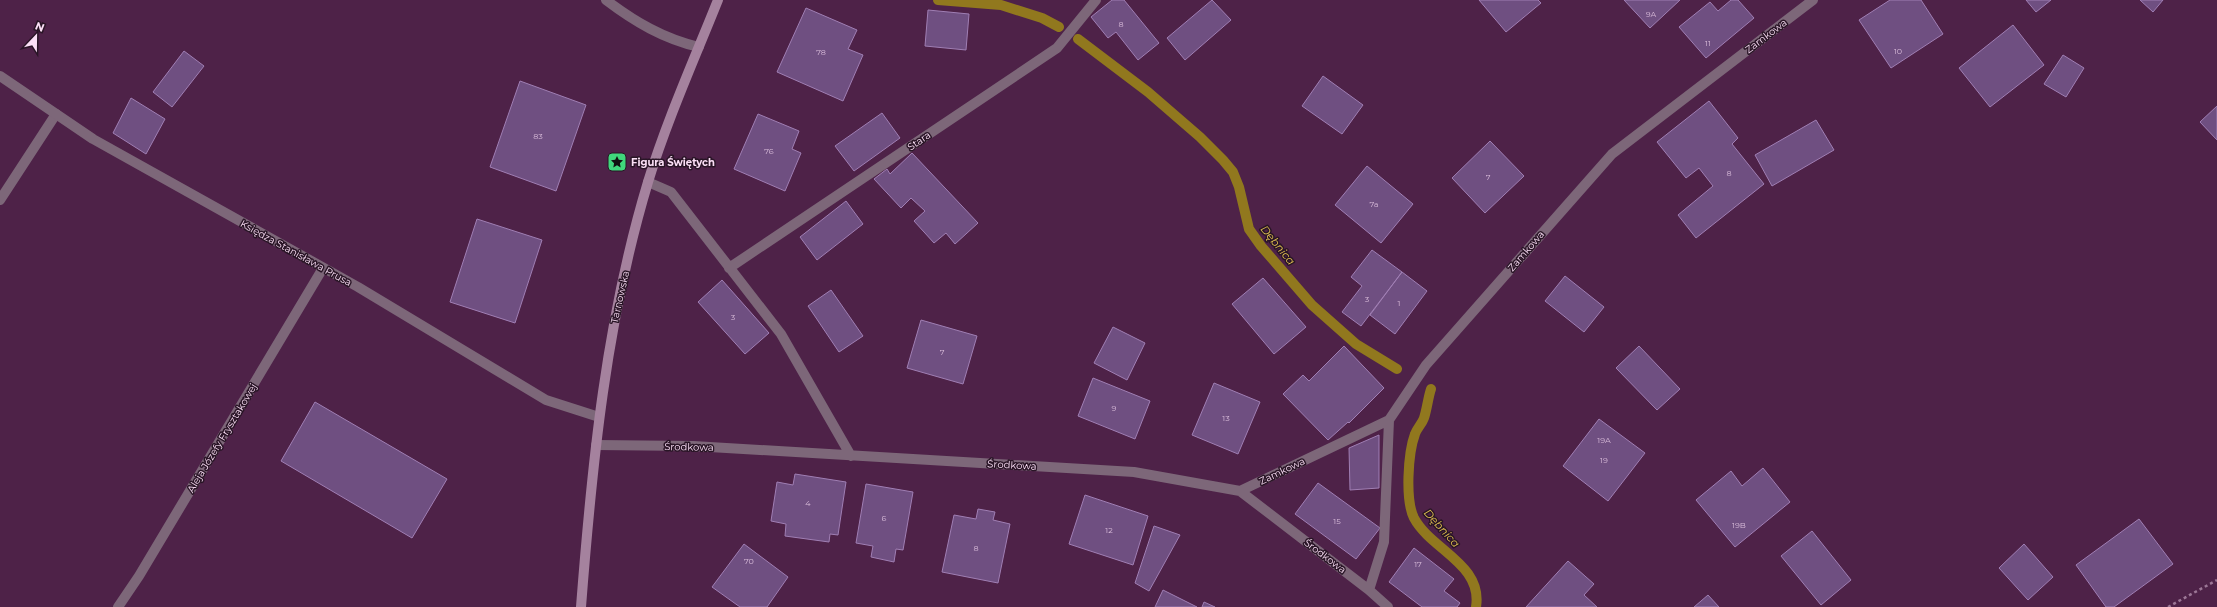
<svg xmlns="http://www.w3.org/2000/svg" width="2217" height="607" viewBox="0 0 2217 607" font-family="Montserrat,sans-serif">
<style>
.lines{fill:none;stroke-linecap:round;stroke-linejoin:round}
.stream{stroke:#91781e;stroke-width:10}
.building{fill:#6f4f81;stroke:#a07fb4}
.path{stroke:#9c7796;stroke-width:2.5;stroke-dasharray:3 3;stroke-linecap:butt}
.service{stroke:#7d6779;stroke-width:10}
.minor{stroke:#7d6779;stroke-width:10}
.secondary{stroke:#a5829e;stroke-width:10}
.labels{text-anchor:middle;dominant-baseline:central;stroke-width:3;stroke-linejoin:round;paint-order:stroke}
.number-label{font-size:8px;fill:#d8bbd9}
.street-label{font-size:10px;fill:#fbdff6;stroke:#291526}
.poi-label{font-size:10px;font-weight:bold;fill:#fbdff6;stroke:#291526;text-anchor:start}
.water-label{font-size:11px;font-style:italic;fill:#e9c753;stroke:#291526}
</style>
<rect width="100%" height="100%" fill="#4e2248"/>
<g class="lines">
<path class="stream" d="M938 0 1001 5 1042 18 1059 27
M1078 39 1148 92 1200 137 1223 160 1233 172 1239 187 1249 229 1261 246 1312 305 1356 344 1397 369
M1431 389C1428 398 1427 409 1424 418 1422 424 1417 428 1415 434 1408 453 1405 500 1414 518 1431 550 1483 564 1476 607"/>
</g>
<path class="building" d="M1112 0H1124L1159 43 1138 60 1116 32 1108 38 1091 17Z
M1212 0 1231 20 1185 60 1167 38Z
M1479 0H1538L1541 3 1506 32Z
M1624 0H1680L1650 28Z
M1731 0H1738L1754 18 1706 58 1679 27 1710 2 1718 11Z
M1890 0H1921L1943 34 1891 68 1859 20Z
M2026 0H2051L2036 12Z
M2140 0H2163L2153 12Z
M806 8 857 30 848 49 863 55 843 101 777 72Z
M928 10 969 14 966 50 925 46Z
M2013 25 2044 65 1990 107 1959 68Z
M184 51 204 66 172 107 153 92Z
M2063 55 2084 68 2066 97 2044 84Z
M1323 76 1363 105 1342 134 1302 106Z
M520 81 586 105 556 191 490 167Z
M131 98 165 119 146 154 113 133Z
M1709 101 1738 138 1732 144 1764 184 1696 238 1678 215 1713 186 1699 168 1686 178 1657 142Z
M2217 106V140L2200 122Z
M882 113 900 138 854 171 835 146Z
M758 114 799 131 792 149 801 153 785 191 734 169Z
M1816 120 1834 150 1772 186 1755 155Z
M1490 141 1524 176 1485 213 1452 178Z
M912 153 978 223 955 244 946 233 934 243 914 221 925 211 911 198 901 208 874 179 887 169 890 174Z
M1367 166 1413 204 1381 243 1335 205Z
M846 201 863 224 817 260 800 237Z
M477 219 542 240 515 323 450 302Z
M1372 250 1402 272 1361 326 1342 312 1362 286 1351 277Z
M1402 272 1427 291 1395 334 1370 315Z
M1565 276 1604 307 1584 332 1545 301Z
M1263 278 1306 327 1274 354 1232 304Z
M722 280 769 333 745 354 698 302Z
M831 290 863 336 839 352 808 306Z
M921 320 977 336 963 384 907 368Z
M1113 327 1145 343 1127 380 1094 363Z
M1344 346 1384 388 1349 423 1348 422 1328 440 1283 394 1303 375 1309 381Z
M1639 346 1680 389 1657 410 1616 368Z
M1093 378 1150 401 1135 439 1078 416Z
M1214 383 1260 402 1238 454 1192 435Z
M315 402 447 479 412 538 281 461Z
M1599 419 1645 453 1608 501 1563 466Z
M1379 435V488L1350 490 1349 448Z
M1763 468 1790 502 1735 547 1696 500 1731 471 1742 486Z
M795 474 846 482 838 535 830 534 829 542 785 536 786 524 771 521 777 482 793 485Z
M1318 483 1380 528 1356 559 1295 514Z
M866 484 913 492 903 550 896 549 894 562 871 557 873 546 856 543Z
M1085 495 1148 516 1133 565 1069 544Z
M978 509 995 512 993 520 1010 524 998 583 942 572 954 515 976 519Z
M2139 519 2173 564 2114 607H2106L2076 565Z
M1154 526 1180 535 1149 591 1135 583Z
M1812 531 1851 580 1821 605 1781 556Z
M744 544 788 577 767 607H740L712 587Z
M2024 544 2053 577 2028 600 1999 568Z
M1414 548 1454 579 1444 591 1460 603 1457 607H1422L1389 582Z
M1568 561 1594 584 1584 595 1597 607H1526Z
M1163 590 1197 607H1155Z
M1708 595 1719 607H1694Z
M1204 602 1215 607H1202Z"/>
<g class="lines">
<path class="path" d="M2168 607 2217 580"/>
<path class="service" d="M0 200 56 114"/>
<path class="minor" d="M606 0C635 22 664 39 699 47
M0 76 93 139 358 287 546 400 599 417
M648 182 671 192 781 334 851 456
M729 268 1057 48 1096 0
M596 445 693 446 1134 472 1240 491 1369 590 1388 607
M1240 491 1389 420 1426 365 1612 154 1813 0
M1369 590 1384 542 1389 420
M118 607 139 576 323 268"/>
<path class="secondary" d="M581 607C592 464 606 321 648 182 667 120 694 60 718 0"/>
</g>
<defs>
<symbol id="sight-square" viewBox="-11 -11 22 22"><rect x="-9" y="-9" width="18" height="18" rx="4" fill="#40d77c" stroke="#291526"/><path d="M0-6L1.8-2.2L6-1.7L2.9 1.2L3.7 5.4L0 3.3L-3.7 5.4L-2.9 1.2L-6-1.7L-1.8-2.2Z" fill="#111"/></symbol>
</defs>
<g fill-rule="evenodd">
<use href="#sight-square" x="606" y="151" width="22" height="22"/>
</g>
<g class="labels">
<g class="number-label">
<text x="1651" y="14">9A</text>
<text x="1121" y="24">8</text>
<text x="1708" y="43">11</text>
<text x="1898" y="51">10</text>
<text x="821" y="52">78</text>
<text x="538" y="136">83</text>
<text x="769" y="151">76</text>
<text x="1729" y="173">8</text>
<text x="1488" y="177">7</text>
<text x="1374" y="204">7a</text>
<text x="1367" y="299">3</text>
<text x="1399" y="303">1</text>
<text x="733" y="317">3</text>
<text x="942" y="352">7</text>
<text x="1114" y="408">9</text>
<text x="1226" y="418">13</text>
<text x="1604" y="440">19A</text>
<text x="1604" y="460">19</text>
<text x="808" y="503">4</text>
<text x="884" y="518">6</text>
<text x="1337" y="521">15</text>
<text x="1739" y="525">19B</text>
<text x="1109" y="530">12</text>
<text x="976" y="548">8</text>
<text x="749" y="561">70</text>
<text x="1418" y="564">17</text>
</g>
<g class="street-label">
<text transform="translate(1766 36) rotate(-37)">Zamkowa</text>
<text transform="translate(919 141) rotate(-34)">Stara</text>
<text transform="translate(1526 251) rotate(-49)">Zamkowa</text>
<text transform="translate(296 253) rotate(29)">Księdza Stanisława Prusa</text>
<text transform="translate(620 297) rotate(-77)">Tarnowska</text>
<text transform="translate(222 438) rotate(-59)">Aleja Józefy Frysztakowej</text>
<text transform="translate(689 447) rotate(1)">Środkowa</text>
<text transform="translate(1012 465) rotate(3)">Środkowa</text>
<text transform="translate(1282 471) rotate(-26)">Zamkowa</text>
<text transform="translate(1325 556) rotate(37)">Środkowa</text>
</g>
<g class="poi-label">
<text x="631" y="162">Figura Świętych</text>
</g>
<g class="water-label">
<text transform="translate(1278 245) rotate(51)">Dębnica</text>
<text transform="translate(1442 528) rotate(48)">Dębnica</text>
</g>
</g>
<g transform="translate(36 36) rotate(22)" stroke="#291526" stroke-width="3" paint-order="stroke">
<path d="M0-3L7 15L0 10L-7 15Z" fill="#fbdff6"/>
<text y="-6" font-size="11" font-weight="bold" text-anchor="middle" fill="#fbdff6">N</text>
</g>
</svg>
